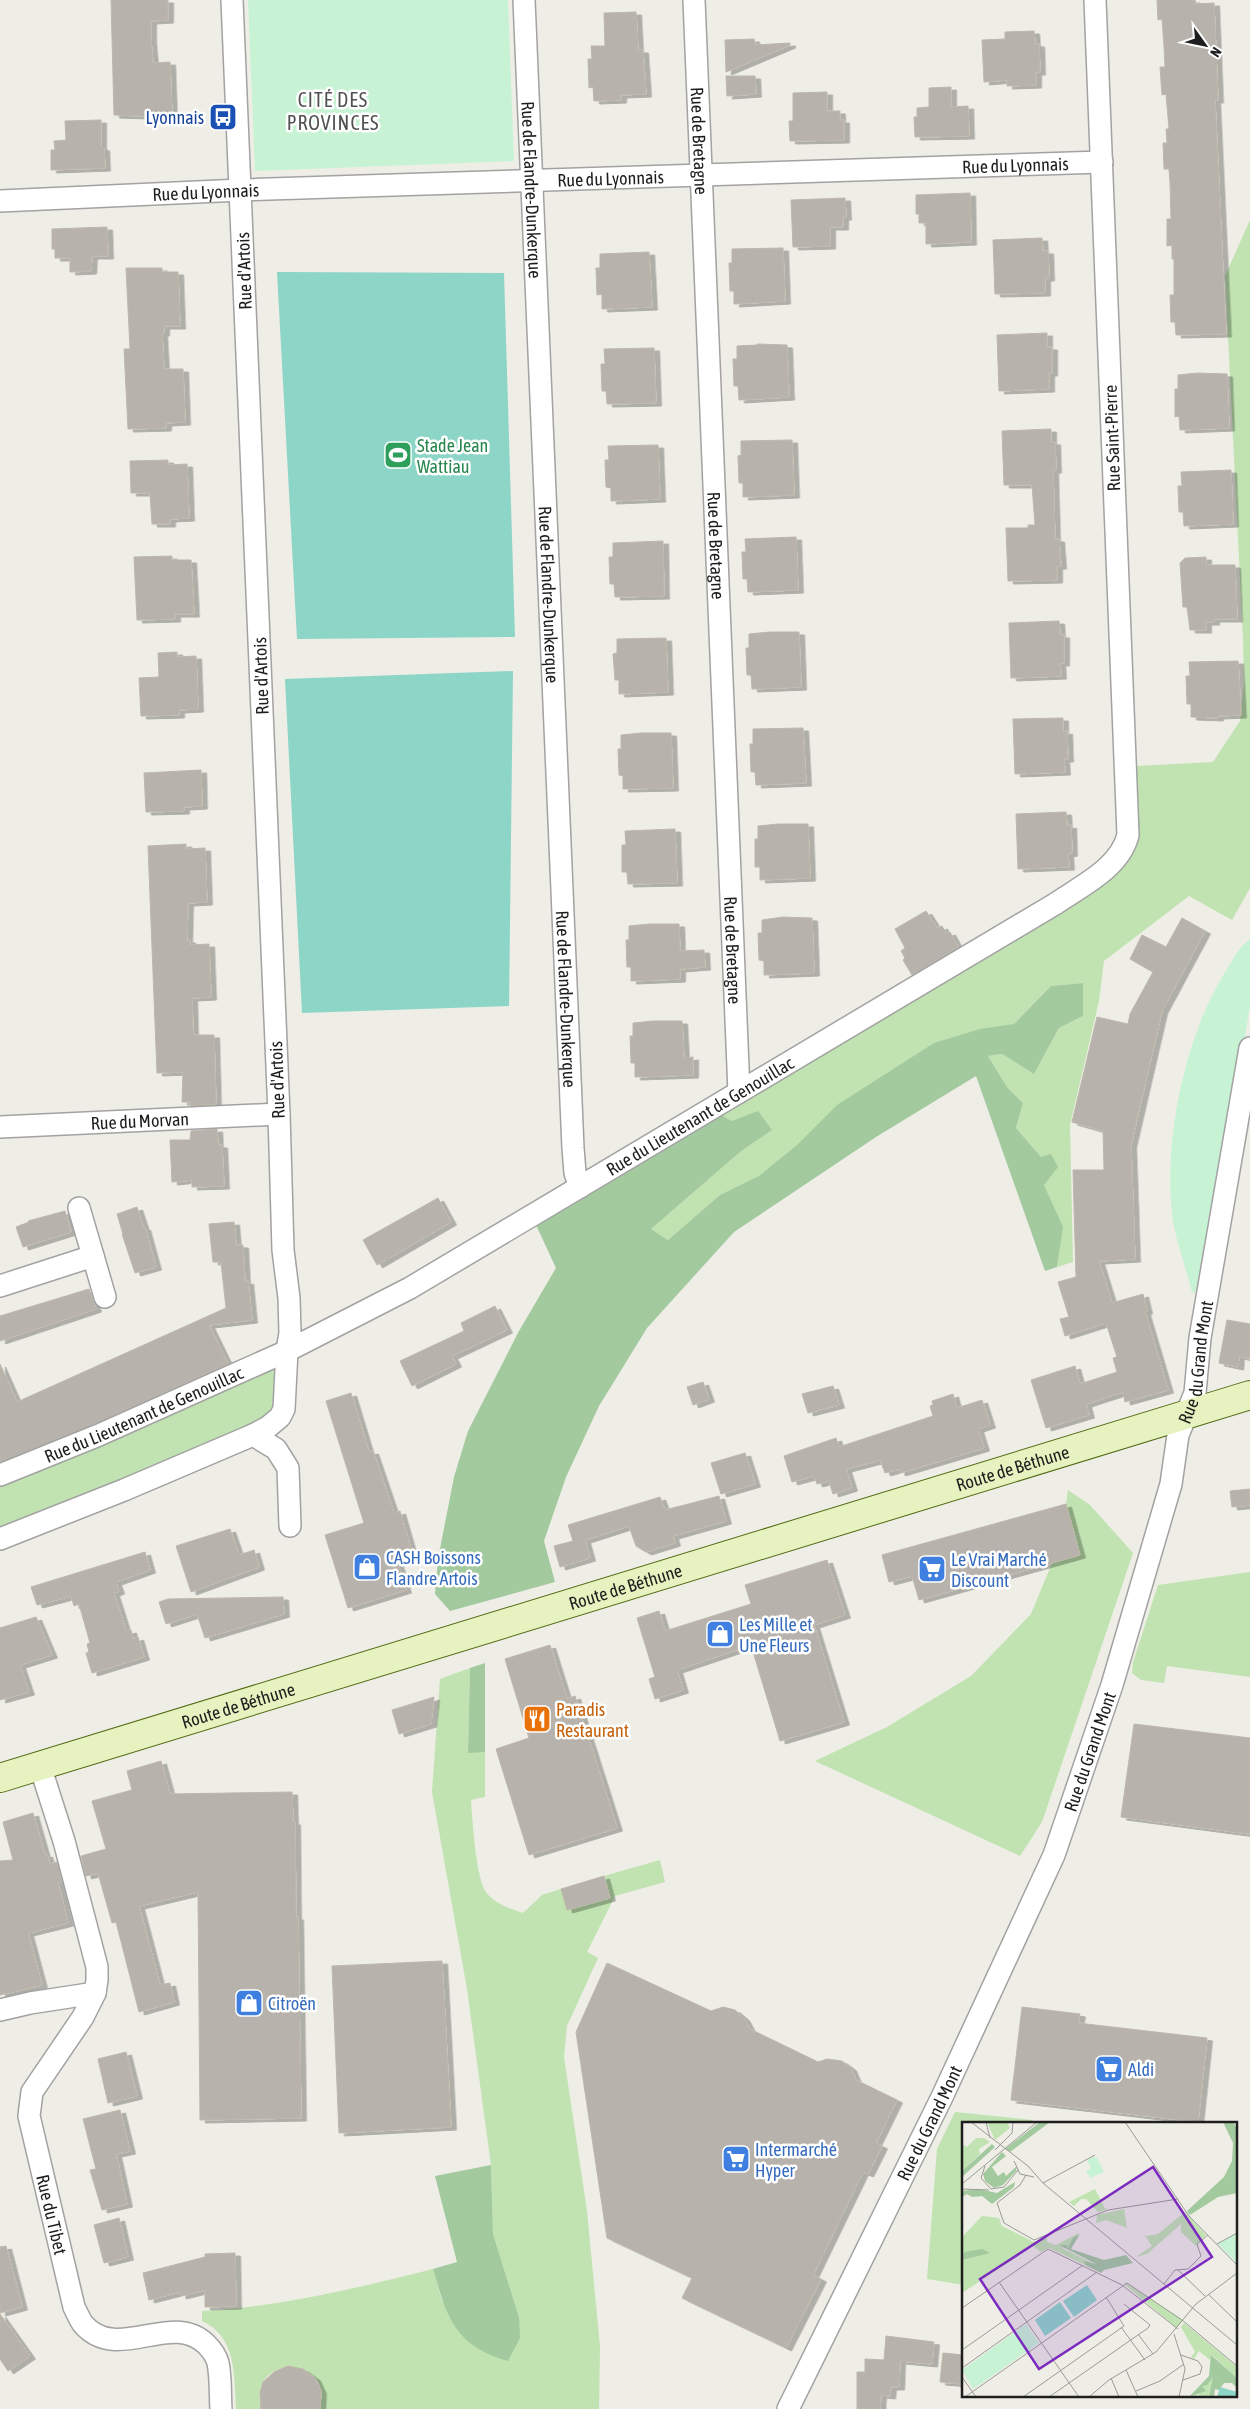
<svg xmlns="http://www.w3.org/2000/svg" width="1250" height="2409" viewBox="0 0 1250 2409" font-family="'Asap Condensed',sans-serif">
<style>
.grass{fill:#c0e3b1}
.forest{fill:#a3c99f}
.park{fill:#c7f3d4}
.pitch{fill:#8cd5c7}
.building{fill:#b7b3ac;stroke:#beb7aa;filter:url(#shadow)}
.lines{fill:none;stroke-linecap:round;stroke-linejoin:round}
.minor-casing{stroke:#a2a2a2;stroke-width:24}
.secondary-casing{stroke:#4f6a11;stroke-width:30}
.minor{stroke:#fff;stroke-width:21}
.secondary{stroke:#e6f2bf;stroke-width:28}
.labels{text-anchor:middle;dominant-baseline:central;stroke-width:5;stroke-linejoin:round;paint-order:stroke}
.transit-label{font-size:18px;fill:#164399;stroke:#fff;text-anchor:end}
.street-label{font-size:18px;fill:#1e1e1e;stroke:#fff}
.leisure-label{font-size:18px;fill:#27864d;stroke:#fff;text-anchor:start}
.shop-label{font-size:18px;fill:#366cbe;stroke:#fff;text-anchor:start}
.food-label{font-size:18px;fill:#c56008;stroke:#fff;text-anchor:start}
.quarter-label{font-size:20px;letter-spacing:1px;fill:#515151;stroke:#fff}
.inset-road{fill:none;stroke:#9b9a96;stroke-width:1}
.view{fill:#7b2cbf;fill-opacity:0.15;stroke:#7b2cbf;stroke-width:2.5}
.inset-edge{fill:none;stroke:#1e1e1e;stroke-width:2.5}
</style>
<defs>
<filter id="shadow"><feDropShadow dx="5.5" dy="3" stdDeviation="0" flood-color="#0004"/></filter>
</defs>
<rect width="100%" height="100%" fill="#eeede6"/>
<path class="grass" d="M1250 220V888L1232 920 1189 896 1104 961 1099 1001 1070 1125 1073 1262 1057 1267 1062 1227 1044 1185 1041 1157 1016 1128 1023 1103 1007 1087 988 1056 1002 1054 1034 1074 1059 1028 1083 1016V983L1051 986 1014 1024 797 1145 759 1177 720 1195 668 1240 651 1229 740 1152 772 1130 732 1121 721 1115 1137 839V766L1213 762 1240 721 1244 684 1243 639 1225 276Z
M270 1357 285 1372 271 1424 0 1539V1475Z
M1068 1490 1090 1505 1133 1553 1042 1822 1020 1856 815 1761 887 1727 971 1676 1031 1614 1052 1563 1080 1555 1066 1504Z
M1250 1572V1677L1167 1666 1164 1683 1141 1680 1132 1673 1133 1662 1158 1585Z
M470 1668 468 1752H485V1797L471 1800C472 1818 476 1879 486 1892 495 1904 509 1908 523 1913L542 1895 561 1889 567 1910 610 1898 604 1876 660 1860 665 1882 615 1896 587 1952 598 1958 567 2026 564 2057 587 2211 600 2346 599 2409H319C338 2355 244 2353 262 2409H236C234 2376 237 2337 202 2321V2311C280 2307 357 2288 433 2269L442 2301 519 2317 493 2234 491 2165 467 1989 432 1792 440 1679Z
M955 2112 1032 2120V2123H964V2285L927 2279 937 2149Z"/>
<path class="forest" d="M1083 983V1016L1059 1028 1034 1074 1002 1054 988 1056 1007 1087 1023 1103 1016 1128 1041 1157 1051 1154 1058 1167 1044 1185 1063 1227 1057 1267 1045 1271 976 1076 876 1137 734 1232 647 1328 599 1406 566 1477 544 1541 555 1582 450 1611 435 1594 438 1559 454 1477 468 1431 519 1331 556 1268 536 1225 721 1115 732 1121 758 1111 772 1130 740 1152 651 1229 668 1240 720 1195 759 1176 797 1145 837 1105 934 1043 980 1029 1014 1024 1051 986Z
M485 1663V1752L468 1753 470 1668Z
M491 2165 493 2234 519 2317 520 2338 508 2361C455 2346 447 2318 433 2269L457 2262 435 2176Z"/>
<path class="park" d="M248 0H508L514 161 255 171Z
M1250 939V1005L1205 1294 1192 1292C1186 1267 1175 1240 1172 1214 1164 1137 1185 1035 1227 969 1234 958 1239 947 1250 939Z"/>
<path class="pitch" d="M277 272 504 273 515 637 297 639Z
M513 671 509 1006 302 1013 285 679Z"/>
<path class="building" d="M111 0H168V20L151 21V40L153 63 170 62 172 117 114 115Z
M1157 0H1195L1196 4 1214 3 1218 100H1215L1226 334 1176 335 1175 322H1171L1170 295H1174V259H1172V245L1167 246V219H1171L1170 182 1169 169H1164L1163 143H1167L1166 129H1169L1166 94 1162 95 1160 67H1165L1164 47 1162 19 1158 20Z
M636 12 638 50H643L646 94 621 95V100L594 101 593 87 589 88 588 59H592L591 46H605L604 13Z
M1034 31 1035 44H1039L1040 72H1036V85L1007 86V80L984 82 982 40 1005 39V32Z
M754 39 755 45 790 43V45L726 72 725 40Z
M726 76H755L756 94 727 96Z
M951 87V107L968 106 969 136 915 137 914 117H917V108L929 107V88Z
M827 92V111H840V120H844V140L790 141 789 121H793V93Z
M101 120V147L104 148 105 168 51 170V150H55L54 141 66 140 65 121Z
M970 193 971 242 926 244V223H919V214H916V195Z
M845 198 846 217H843V227H830V246L793 247 791 200Z
M107 227 108 256H92L91 271 70 272V258H55V249H52V229Z
M1042 238 1043 251H1048L1049 278H1045V293L995 294 993 240Z
M783 248 785 301 734 304V291H730L729 263H732V249Z
M649 252 652 307 602 309V294L597 295 596 268H600V254Z
M126 268H162V272H178L180 326H164V333H162L164 369H183L185 422 166 423V428L128 429 124 349H130Z
M1047 333V347H1052V373H1049V389L999 391 997 335Z
M757 344 787 345 789 397 739 400 738 386H734L733 359H737V346L757 345Z
M654 348 656 403 607 404 606 391H602L601 364H605L604 349Z
M1198 373 1227 374 1229 428 1180 430 1179 416 1175 417V389H1178V375Z
M1051 429V442H1055L1056 470H1053L1055 539H1059L1061 566H1057V580L1008 581 1006 528H1028V525H1035L1032 485H1004L1002 431Z
M792 440 794 495 743 497V483H739L738 456 741 455V441Z
M658 445 660 499 611 501V488L606 487 605 460H609L608 446Z
M168 460V465L187 464 189 518 170 519V524H152L150 493H131L130 461Z
M1231 470 1233 524 1184 526 1183 512H1179L1178 486H1182L1181 472Z
M796 537 798 590 748 592 747 579H743L742 552H746L745 539Z
M663 541 664 596 615 597 614 584H610L609 557H613V543Z
M172 556V560H191L194 614H175V619L137 620 134 557Z
M1206 557V565H1235L1237 619H1214V622H1206V630H1190L1187 607H1183L1180 563 1185 558Z
M1059 621 1060 635H1064V663H1060L1061 676 1011 678 1009 623Z
M770 632H799L801 687 752 689 751 675H747L746 648H749V634Z
M666 638 668 692 619 694V680H615L613 654 617 653V639Z
M177 652V657L196 656 198 709 179 710V715L141 716 139 678 159 677 158 653Z
M1238 661 1241 715 1218 716V718L1191 717V704H1187L1186 676H1190L1189 662Z
M1063 718V732L1067 731 1068 759H1064L1065 772 1015 774 1013 719Z
M803 728 806 783 756 785 755 772H751L750 744H753V729Z
M641 733H671L673 788 623 789V776L619 775 618 749H621V735Z
M201 770 202 806 184 807V811L146 812 144 773Z
M1066 812 1067 826 1071 825 1072 853 1068 854 1069 867 1018 869 1016 814Z
M778 824H808L810 878 760 880V867H755V839H758V826Z
M675 829 677 883 628 884 627 872H622V845H626L625 831Z
M186 844V849L205 848 207 902 188 903 187 940H190V945L209 944 211 997 192 998 193 1031 194 1035H214L216 1104 191 1106V1102H182L183 1072 157 1073 148 846Z
M926 911 937 928 942 926 946 933 950 932 958 947 912 975 903 960 905 958 901 951 905 948 895 929Z
M783 917 812 918 814 973 764 975V961L759 960 758 933H762V920Z
M1182 918 1205 931 1162 1011 1131 1145 1135 1259 1099 1261 1112 1303 1143 1294 1147 1311 1145 1312 1168 1390 1125 1402 1123 1392 1086 1404 1089 1415 1046 1428 1031 1380 1075 1366 1080 1384 1117 1372 1113 1358 1117 1357 1106 1323 1065 1336 1060 1319 1069 1317 1058 1282 1076 1277 1073 1170H1104L1103 1131 1072 1122 1097 1017 1128 1024 1130 1014 1153 972 1130 959 1142 935 1166 947Z
M649 924H679L680 951 704 950 705 967 680 969V979L631 981V967H627L626 940H629V926Z
M653 1021H682L684 1058 693 1057V1075L635 1077V1063H631L630 1036H633V1023Z
M217 1129 218 1145H222L224 1186 192 1187V1180L172 1182 170 1140H190L191 1131Z
M438 1198 451 1222 377 1265 363 1240Z
M137 1207 144 1228 145 1227 156 1267 135 1273 122 1234H123L117 1214Z
M65 1211 71 1232 23 1247 16 1227 29 1222 28 1221Z
M234 1222 236 1245H243L245 1282 248 1281 252 1320 209 1325 228 1364 94 1424 0 1462V1364L17 1402 226 1308 221 1262H213L209 1224Z
M89 1289 96 1309 0 1341V1316Z
M495 1306 507 1330 452 1356 456 1364 412 1386 400 1361 464 1331 461 1323Z
M1227 1320 1250 1324V1359L1239 1356 1238 1367 1219 1363Z
M703 1382 709 1399 693 1405 687 1387Z
M833 1386 839 1405 808 1413 802 1394Z
M351 1393 369 1452 373 1451 394 1513 400 1511 411 1549 395 1554 406 1590 348 1608 325 1535 364 1523 326 1401Z
M953 1394 957 1408 982 1400 990 1425 978 1429 984 1448 900 1473 899 1469 885 1473 880 1460 846 1469 852 1488 833 1494 829 1481 817 1484 814 1476 792 1482 784 1456 836 1438 839 1447 933 1416 930 1406 933 1405 932 1401Z
M745 1453 755 1484 721 1494 711 1463Z
M1250 1489V1505L1232 1507 1230 1491Z
M719 1496 726 1521 673 1536 675 1543 646 1552 636 1546 629 1526 585 1540 590 1558 560 1567 554 1546 573 1541 568 1525 660 1497 665 1510Z
M1066 1504 1080 1555 919 1600 912 1576 889 1582 882 1555Z
M230 1529 239 1555 254 1550 259 1567 191 1592 176 1546Z
M145 1552 150 1570 116 1582 119 1591 114 1593 126 1631 131 1630 133 1639 138 1637 144 1657 92 1673 86 1653 89 1652 87 1644 90 1643 79 1604 74 1606 71 1596 37 1605 31 1587Z
M827 1560 845 1615 814 1625 844 1722 780 1741 751 1645 677 1670 683 1690 655 1699 649 1679 655 1677 637 1618 659 1611 665 1631 751 1604 745 1585Z
M283 1597 284 1614 205 1638 197 1614 166 1624 159 1602 168 1599Z
M36 1617 52 1655 20 1665 29 1692 0 1700V1628Z
M550 1645 567 1699 575 1696 617 1828 529 1855 496 1749 529 1738 505 1659Z
M434 1697 431 1724 399 1734 392 1710Z
M1134 1724 1250 1738V1834L1121 1817Z
M161 1761 170 1794 292 1792 293 1822H295L296 1917H298L301 2118 200 2120 198 1892 139 1906 160 1985 170 1983 174 2002 139 2012 116 1922 112 1923 98 1873 86 1876 81 1856 106 1849 92 1801 132 1790 127 1771Z
M33 1813 45 1855 47 1854 50 1864 57 1862 62 1882 58 1883 68 1923 28 1933 42 1985 0 1995V1861L13 1860 3 1822Z
M604 1876 610 1898 567 1910 561 1889Z
M442 1961 451 2127 339 2133 332 1966Z
M607 1963 711 2011 723 2007 735 2010 744 2018 750 2029 818 2062 827 2059 842 2061 851 2068 856 2080 897 2100 876 2143 882 2146 868 2174 863 2172 813 2275 821 2279 786 2348 682 2298 692 2278 607 2238 576 2032Z
M1022 2007 1080 2014 1078 2023 1207 2038 1198 2122 1011 2100Z
M126 2052 137 2096 108 2103 98 2059Z
M120 2110 130 2151 116 2154 127 2204 102 2210 90 2170 96 2169 83 2119Z
M119 2218 128 2257 104 2263 94 2225Z
M6 2246 22 2307 0 2313V2247Z
M235 2253 236 2306 205 2307V2290L181 2296 180 2292 149 2300 143 2273 205 2257V2254Z
M0 2314 30 2356 8 2371 0 2359Z
M886 2336 934 2342 932 2364 900 2361 899 2387H891L890 2396 881 2395 880 2409H857V2372H865V2359L884 2360Z
M943 2353 964 2355V2384L940 2382Z
M288 2366 303 2369 315 2378 321 2391 320 2409H261L260 2392 263 2382 274 2372Z"/>
<g class="lines">
<defs>
<g id="minor">
<path id="s1" d="M524 0 573 1148 575 1173 580 1187"/>
<path id="s2" d="M694 0 739 1092"/>
<path id="s3" d="M0 201 241 190 1102 162"/>
<path id="s4" d="M0 1127 279 1114"/>
<path d="M79 1208 105 1297"/>
<path d="M0 1286 93 1256"/>
<path d="M253 1435 276 1449 288 1468 290 1526"/>
<path id="s5" d="M0 1475 99 1435 287 1351 410 1288 1055 904C1081 886 1120 868 1128 835L1095 0"/>
<path d="M0 1539 124 1490 253 1435 268 1427 280 1417 284 1409 287 1351 290 1333 289 1298 283 1250 279 1114 232 0"/>
<path id="s6" d="M40 1766 64 1841 97 1967V1980L95 1993 83 2017 32 2092 29 2116 74 2307C77 2313 80 2320 83 2324 117 2364 171 2310 206 2344 211 2349 216 2355 218 2363 221 2377 220 2394 221 2409"/>
<path d="M0 2010 30 2003 95 1993"/>
<path id="s7" d="M788 2409 942 2097 1054 1855 1112 1685 1171 1484 1178 1435 1195 1393 1200 1338 1250 1048"/>
</g>
<g id="secondary">
<path id="s8" d="M0 1778 1250 1395"/>
</g>
</defs>
<use href="#minor" class="minor-casing"/>
<use href="#secondary" class="secondary-casing"/>
<use href="#minor" class="minor"/>
<use href="#secondary" class="secondary"/>
</g>
<defs>
<symbol id="bus-square" viewBox="-11 -11 22 22"><rect x="-9" y="-9" width="18" height="18" rx="4" fill="#1a4fb4" stroke="#fff"/><path d="M-5-6H5V4H4V6H2V4H-2V6H-4V4H-5ZM-3.5-4V0h7V-4ZM-3.5 1.2v1.5H-2V1.2ZM2 1.2v1.5H3.5V1.2Z" fill="#fff"/></symbol>
<symbol id="stadium-square" viewBox="-11 -11 22 22"><rect x="-9" y="-9" width="18" height="18" rx="4" fill="#2e9e5b" stroke="#fff"/><path d="M0-5a6.5 5 0 1 0 0 10a6.5 5 0 1 0 0-10ZM-3.5-1.8h7v3.6h-7Z" fill="#fff"/></symbol>
<symbol id="shop-square" viewBox="-11 -11 22 22"><rect x="-9" y="-9" width="18" height="18" rx="4" fill="#3f7fe0" stroke="#fff"/><path d="M-5-2.5h2.3a2.7 3.5 0 0 1 5.4 0H5L5.5 6h-11ZM-1.5-2.5h3a1.5 2.3 0 0 0-3 0Z" fill="#fff"/></symbol>
<symbol id="supermarket-square" viewBox="-11 -11 22 22"><rect x="-9" y="-9" width="18" height="18" rx="4" fill="#3f7fe0" stroke="#fff"/><path d="M-6-5.5h2.5l.6 2H6L4.5 2H-2.5L-4.4-4H-6ZM-1.5 3.2a1.3 1.3 0 1 0 .1 0ZM3 3.2a1.3 1.3 0 1 0 .1 0Z" fill="#fff"/></symbol>
<symbol id="restaurant-square" viewBox="-11 -11 22 22"><rect x="-9" y="-9" width="18" height="18" rx="4" fill="#e8710a" stroke="#fff"/><path d="M-5-6h1v4h1v-4h1v4h1v-4h1v5L-1.5 .5V6h-2V.5L-5-1ZM5-6V6H3V1.5H1.5Q1.5-4 5-6Z" fill="#fff"/></symbol>
</defs>
<g fill-rule="evenodd">
<use href="#bus-square" x="207" y="101" width="32" height="32"/>
<use href="#stadium-square" x="382" y="439" width="32" height="32"/>
<use href="#shop-square" x="351" y="1551" width="32" height="32"/>
<use href="#supermarket-square" x="916" y="1553" width="32" height="32"/>
<use href="#shop-square" x="704" y="1618" width="32" height="32"/>
<use href="#restaurant-square" x="521" y="1703" width="32" height="32"/>
<use href="#shop-square" x="233" y="1987" width="32" height="32"/>
<use href="#supermarket-square" x="1093" y="2053" width="32" height="32"/>
<use href="#supermarket-square" x="720" y="2143" width="32" height="32"/>
</g>
<g class="labels">
<g class="transit-label">
<text x="204" y="117">Lyonnais</text>
</g>
<g class="street-label">
<text stroke="none"><textPath href="#s2" startOffset="141">Rue de Bretagne</textPath></text>
<text stroke="none"><textPath href="#s3" startOffset="1016">Rue du Lyonnais</textPath></text>
<text stroke="none"><textPath href="#s3" startOffset="611">Rue du Lyonnais</textPath></text>
<text stroke="none"><textPath href="#s1" startOffset="190">Rue de Flandre-Dunkerque</textPath></text>
<text stroke="none"><textPath href="#s3" startOffset="206">Rue du Lyonnais</textPath></text>
<text transform="translate(244 271) rotate(-92)">Rue d'Artois</text>
<text transform="translate(1112 438) rotate(-92)">Rue Saint-Pierre</text>
<text stroke="none"><textPath href="#s2" startOffset="546">Rue de Bretagne</textPath></text>
<text stroke="none"><textPath href="#s1" startOffset="595">Rue de Flandre-Dunkerque</textPath></text>
<text transform="translate(261 676) rotate(-92)">Rue d'Artois</text>
<text stroke="none"><textPath href="#s2" startOffset="951">Rue de Bretagne</textPath></text>
<text stroke="none"><textPath href="#s1" startOffset="1000">Rue de Flandre-Dunkerque</textPath></text>
<text transform="translate(277 1080) rotate(-92)">Rue d'Artois</text>
<text stroke="none"><textPath href="#s5" startOffset="788">Rue du Lieutenant de Genouillac</textPath></text>
<text stroke="none"><textPath href="#s4" startOffset="140">Rue du Morvan</textPath></text>
<text stroke="none"><textPath href="#s7" startOffset="1129">Rue du Grand Mont</textPath></text>
<text stroke="none"><textPath href="#s5" startOffset="156">Rue du Lieutenant de Genouillac</textPath></text>
<text stroke="none"><textPath href="#s8" startOffset="1059">Route de Béthune</textPath></text>
<text stroke="none"><textPath href="#s8" startOffset="654">Route de Béthune</textPath></text>
<text stroke="none"><textPath href="#s8" startOffset="249">Route de Béthune</textPath></text>
<text stroke="none"><textPath href="#s7" startOffset="724">Rue du Grand Mont</textPath></text>
<text stroke="none"><textPath href="#s7" startOffset="319">Rue du Grand Mont</textPath></text>
<text stroke="none"><textPath href="#s6" startOffset="478">Rue du Tibet</textPath></text>
</g>
<g class="leisure-label">
<text x="417" y="445">Stade Jean<tspan x="417" dy="21">Wattiau</tspan></text>
</g>
<g class="shop-label">
<text x="386" y="1557">CASH Boissons<tspan x="386" dy="21">Flandre Artois</tspan></text>
<text x="951" y="1559">Le Vrai Marché<tspan x="951" dy="21">Discount</tspan></text>
<text x="739" y="1624">Les Mille et<tspan x="739" dy="21">Une Fleurs</tspan></text>
<text x="268" y="2003">Citroën</text>
<text x="1128" y="2069">Aldi</text>
<text x="755" y="2149">Intermarché<tspan x="755" dy="21">Hyper</tspan></text>
</g>
<g class="food-label">
<text x="556" y="1709">Paradis<tspan x="556" dy="21">Restaurant</tspan></text>
</g>
<g class="quarter-label">
<text x="333" y="99">CITÉ DES<tspan x="333" dy="23">PROVINCES</tspan></text>
</g>
</g>
<g transform="translate(962 2122)">
<rect width="275" height="275" fill="#eeede6"/>
<path d="M25 0H45L48 6 33 18ZM14 16H22L28 20 17 27 18 32 0 49V22L5 25ZM133 67 144 88 136 90 124 77H119L112 84 107 80ZM162 87 165 106 144 98 134 101 135 93ZM223 90 244 113 234 124 219 110V102L185 132 174 135 190 124 181 111 184 114 196 112ZM20 94 37 96 40 104 72 120 85 116V120L94 123 117 111 106 127 98 125 134 143 122 139 123 143 87 126 79 130 71 124 0 171V115ZM164 161 221 198 215 206 162 162ZM222 201 275 245V256L250 233 248 238 237 229 232 237 229 235 233 230 219 205ZM252 255 247 275H231L233 272 237 274V269H243L240 264Z" fill="#c0e3b1"/>
<path d="M78 0H88L48 30 43 27ZM261 0H271L275 6V71L256 75 228 93 225 89 262 55 270 39 271 21ZM30 22 33 25 0 55V49ZM40 30 44 34 30 45 36 54 42 50 44 54 55 44 54 49 41 63 32 66 23 59 21 52ZM53 60 52 65 30 82 20 74 10 75 5 72 0 75V69L16 67 35 71ZM118 112 109 127 142 138 164 133 171 141 142 148 139 151 123 143 122 139 134 142 97 123H105L106 126 111 116ZM20 127 28 131 0 138 2 130ZM249 233 275 256V266L270 261H262L257 268 253 267 252 275H247L251 255 245 263 240 264 244 269 227 275 247 254Z" fill="#a3c99f"/>
<path d="M131 35 135 36 142 50 128 56 124 49 129 46 125 38ZM275 111V141L256 122ZM64 202 77 221 11 267 0 248Z" fill="#c7f3d4"/>
<path d="M125 163 135 178 112 195 101 179ZM98 180 109 196 83 214 73 198ZM258 265 275 270V275H255Z" fill="#8cd5c7"/>
<path class="inset-road" d="M9 0 66 44 81 61 275 223M24 0 28 16M163 0 227 94 275 143M33 28 50 11 51 0M52 39 58 52 72 55M23 44 19 56 29 67 42 65 56 48M64 53 58 63 35 81 42 101 72 118 146 88 216 77M81 61 133 33M0 62 75 0M0 67 27 68M255 122 275 111M216 148 243 174M37 160 117 275M202 162 213 148 226 147 239 134 235 122 246 113M246 172 275 200M0 186 86 127 160 163 216 207M159 205 183 238M176 212 191 232M212 212 223 247 217 275M0 228 121 143M219 233 236 239 240 245 238 252 221 258M0 246 135 150M164 248 176 275M0 255 14 275M149 256 157 275M174 269 198 259 222 242M3 275 165 161 220 198 275 244M61 275 162 204 144 175M87 275 186 206 188 203 162 182M127 275 147 258 194 230 234 182 275 151"/>
<path class="view" d="M191 45 250 135 77 247 18 157Z"/>
<rect width="275" height="275" class="inset-edge"/>
</g>
<g transform="translate(1205 45) rotate(123)" stroke="#ffffff" stroke-width="4" paint-order="stroke">
<path d="M0-4L9 19L0 12L-9 19Z" fill="#1e1e1e"/>
<text y="-8" font-size="14" font-weight="bold" text-anchor="middle" fill="#1e1e1e">N</text>
</g>
</svg>
